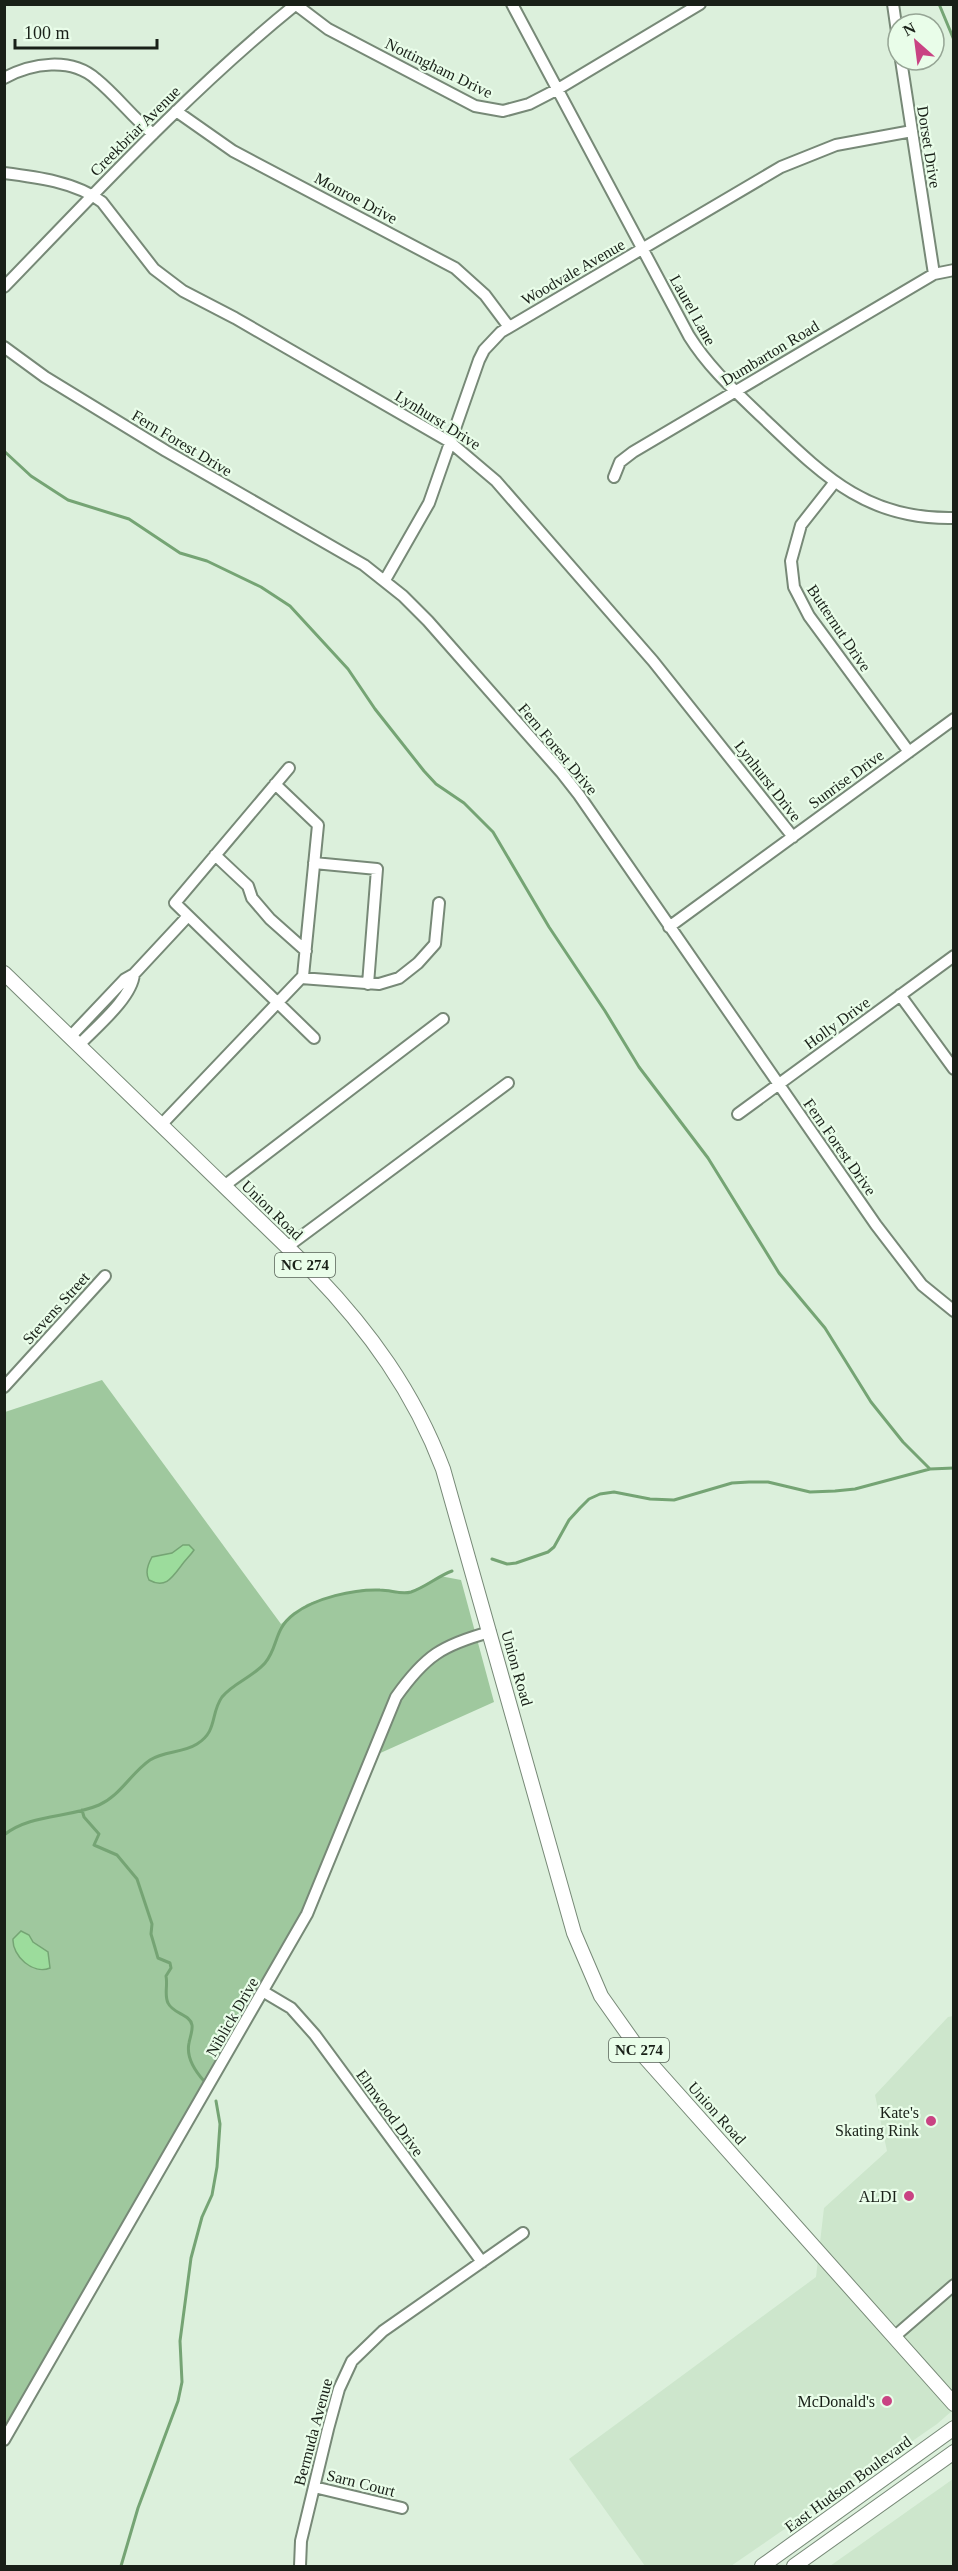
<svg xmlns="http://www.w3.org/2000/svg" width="958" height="2571" viewBox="0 0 958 2571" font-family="'Times New Roman',serif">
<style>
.built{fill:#cde6cc}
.green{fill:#9fc89e}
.water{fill:#9cdc9c;stroke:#75a474;stroke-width:1.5}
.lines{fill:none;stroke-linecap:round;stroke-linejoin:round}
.stream{stroke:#75a474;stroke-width:3}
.minor-casing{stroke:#778977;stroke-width:14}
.major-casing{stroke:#778977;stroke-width:16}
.minor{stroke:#fff;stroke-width:10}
.major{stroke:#fff;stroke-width:14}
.poi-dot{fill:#c94383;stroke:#e9fde9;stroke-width:2}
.labels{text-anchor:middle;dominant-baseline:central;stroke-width:4.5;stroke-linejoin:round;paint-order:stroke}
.shield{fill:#e9fde9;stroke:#576257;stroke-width:1.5}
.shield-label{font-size:15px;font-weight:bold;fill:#192018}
.street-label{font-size:16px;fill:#192018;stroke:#e9fde9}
.poi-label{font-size:16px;fill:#192018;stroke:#e9fde9;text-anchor:end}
</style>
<rect width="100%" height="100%" fill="#dcf0dc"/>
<path class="built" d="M953 2016V2410L937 2424 731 2566H645L569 2459 816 2277 824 2208 887 2151 875 2095 948 2017Z
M953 2479V2566H830Z"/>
<path class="green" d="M102 1380 281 1624 307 1604 319 1600 364 1589 387 1590 399 1594 411 1592 440 1576 461 1580 494 1702 367 1759 304 1913 5 2432V1412Z"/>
<path class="water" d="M183 1545H189L194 1550C190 1556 185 1560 181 1566 172 1578 165 1589 149 1580 145 1573 148 1564 152 1557L172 1553Z
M21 1931 29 1935 33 1942 48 1952 50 1968C33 1975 12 1956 13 1939Z"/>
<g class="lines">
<path class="stream" d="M939 4 954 40
M4 451 31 476 68 500 129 519 180 553 207 561 261 587 290 606 348 669 375 709 424 771 436 784 464 803 493 832 549 927 605 1011 639 1067 708 1158 779 1273 825 1328 871 1402 903 1442 930 1469
M492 1559 507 1564 516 1563 548 1552 554 1547 569 1520 580 1508 589 1499 600 1494 614 1492 650 1499 674 1500 732 1483 749 1482H768L810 1492 835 1491 855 1489 930 1469 954 1468
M82 1810 84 1817 99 1834 94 1845 117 1855 137 1879 152 1924 151 1934 158 1958 170 1963 171 1968 166 1976C168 1985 164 1995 168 2003 173 2014 190 2014 192 2025 193 2030 190 2037 189 2043 186 2057 195 2071 204 2081
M4 1835C30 1814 69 1818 99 1805 120 1796 131 1773 150 1760 164 1751 183 1753 197 1744 218 1731 210 1714 222 1697 233 1683 253 1677 265 1663 279 1646 273 1630 294 1614 315 1598 354 1589 380 1590 391 1590 401 1595 411 1592 426 1587 438 1576 452 1571
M121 2566 138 2508 178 2401 182 2382 180 2341 191 2258 202 2217 212 2195 217 2167 220 2124 216 2101"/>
<defs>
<path id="minor" d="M295 4 328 29 475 106 503 111 529 104 558 89 700 4
M512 4 689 336C709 368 735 391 762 417 822 474 865 520 954 518
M893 4 898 39
M901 60 934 274
M4 78C32 63 71 57 96 79 117 96 132 117 153 134
M176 111 233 151 455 268 485 295 509 327
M4 173C36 177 76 182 102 202L154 269 183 291 235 318 450 442 496 481 653 661 793 837
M4 287C98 190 190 90 295 5
M4 347 45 377 166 451 364 565 403 596 428 621 561 772 579 795 876 1225 922 1285 954 1311
M614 477 620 462 633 452 934 274 954 270
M834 483 801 525 791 561 794 587 809 616 909 752
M385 580 429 503 479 360 484 350 501 332 781 167 836 145 912 131
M289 768 175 903 314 1038
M215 855 248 886 252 898 270 919 306 951
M314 863 377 869 368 984
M669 927 954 719
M301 978 379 984 399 978 418 963 435 944 439 903
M900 995 954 1069
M70 1037 125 979 134 974 188 916
M79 1045C95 1028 132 998 134 974
M738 1114 954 956
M161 1125 303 976 318 825 275 784
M224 1186 443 1019
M287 1247 508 1083
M4 1387 105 1276
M264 1992 291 2008 315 2035 482 2262
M894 2337 954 2285
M4 2440 307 1914 396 1697C425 1656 442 1645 490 1632
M314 2487 402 2508
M300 2566 301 2541 328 2429 339 2389 352 2361 383 2331 523 2233"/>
<path id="major" d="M4 973 312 1271C369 1330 414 1392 443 1469L574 1933 601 1996 642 2054 954 2404
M762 2566 954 2428
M794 2566 954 2452"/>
</defs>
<use href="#minor" class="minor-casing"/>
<use href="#major" class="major-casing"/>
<use href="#minor" class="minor"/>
<use href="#major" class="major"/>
</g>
<g class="poi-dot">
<circle cx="931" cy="2121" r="6"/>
<circle cx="909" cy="2196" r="6"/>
<circle cx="887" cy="2401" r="6"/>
</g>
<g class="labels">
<g class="shield">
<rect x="275" y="1253" width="60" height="24" rx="4.5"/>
<rect x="609" y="2038" width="60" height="24" rx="4.5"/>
</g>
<g class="shield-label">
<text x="305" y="1265">NC 274</text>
<text x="639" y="2050">NC 274</text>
</g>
<g class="street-label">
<text transform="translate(439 68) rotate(26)">Nottingham Drive</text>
<text transform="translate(135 131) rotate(-45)">Creekbriar Avenue</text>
<text transform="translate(929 147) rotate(81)">Dorset Drive</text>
<text transform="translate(356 198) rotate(28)">Monroe Drive</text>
<text transform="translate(573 272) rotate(-30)">Woodvale Avenue</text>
<text transform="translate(693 310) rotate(61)">Laurel Lane</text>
<text transform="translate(770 353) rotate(-31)">Dumbarton Road</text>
<text transform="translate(438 420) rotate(32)">Lynhurst Drive</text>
<text transform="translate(182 443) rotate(31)">Fern Forest Drive</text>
<text transform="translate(839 628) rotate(56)">Butternut Drive</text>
<text transform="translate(558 749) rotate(50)">Fern Forest Drive</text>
<text transform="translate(846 779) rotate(-36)">Sunrise Drive</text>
<text transform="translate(768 781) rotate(52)">Lynhurst Drive</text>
<text transform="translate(837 1023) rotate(-36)">Holly Drive</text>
<text transform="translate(840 1147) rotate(55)">Fern Forest Drive</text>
<text transform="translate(272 1210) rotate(44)">Union Road</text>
<text transform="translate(56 1308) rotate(-48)">Stevens Street</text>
<text transform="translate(517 1668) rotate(74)">Union Road</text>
<text transform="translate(232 2017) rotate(-60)">Niblick Drive</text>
<text transform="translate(390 2113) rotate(54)">Elmwood Drive</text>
<text transform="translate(717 2113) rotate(48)">Union Road</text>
<text transform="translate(313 2432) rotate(-75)">Bermuda Avenue</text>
<text transform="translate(361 2483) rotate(14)">Sarn Court</text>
<text transform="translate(848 2484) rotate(-36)">East Hudson Boulevard</text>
</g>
<g class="poi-label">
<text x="919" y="2112">Kate's<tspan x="919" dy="18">Skating Rink</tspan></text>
<text x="897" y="2196">ALDI</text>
<text x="875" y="2401">McDonald's</text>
</g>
</g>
<rect width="958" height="2571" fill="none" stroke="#192018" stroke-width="12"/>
<g transform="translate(916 42) rotate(332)"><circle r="28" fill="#e9fde9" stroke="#96a595" stroke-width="1.5"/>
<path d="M0-4.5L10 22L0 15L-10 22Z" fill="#c94383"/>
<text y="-9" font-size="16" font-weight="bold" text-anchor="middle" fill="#192018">N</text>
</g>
<path d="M15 39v9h142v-9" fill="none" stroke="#192018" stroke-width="3"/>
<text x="24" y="39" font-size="18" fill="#192018" stroke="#e9fde9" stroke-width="4.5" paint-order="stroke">100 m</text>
</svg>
